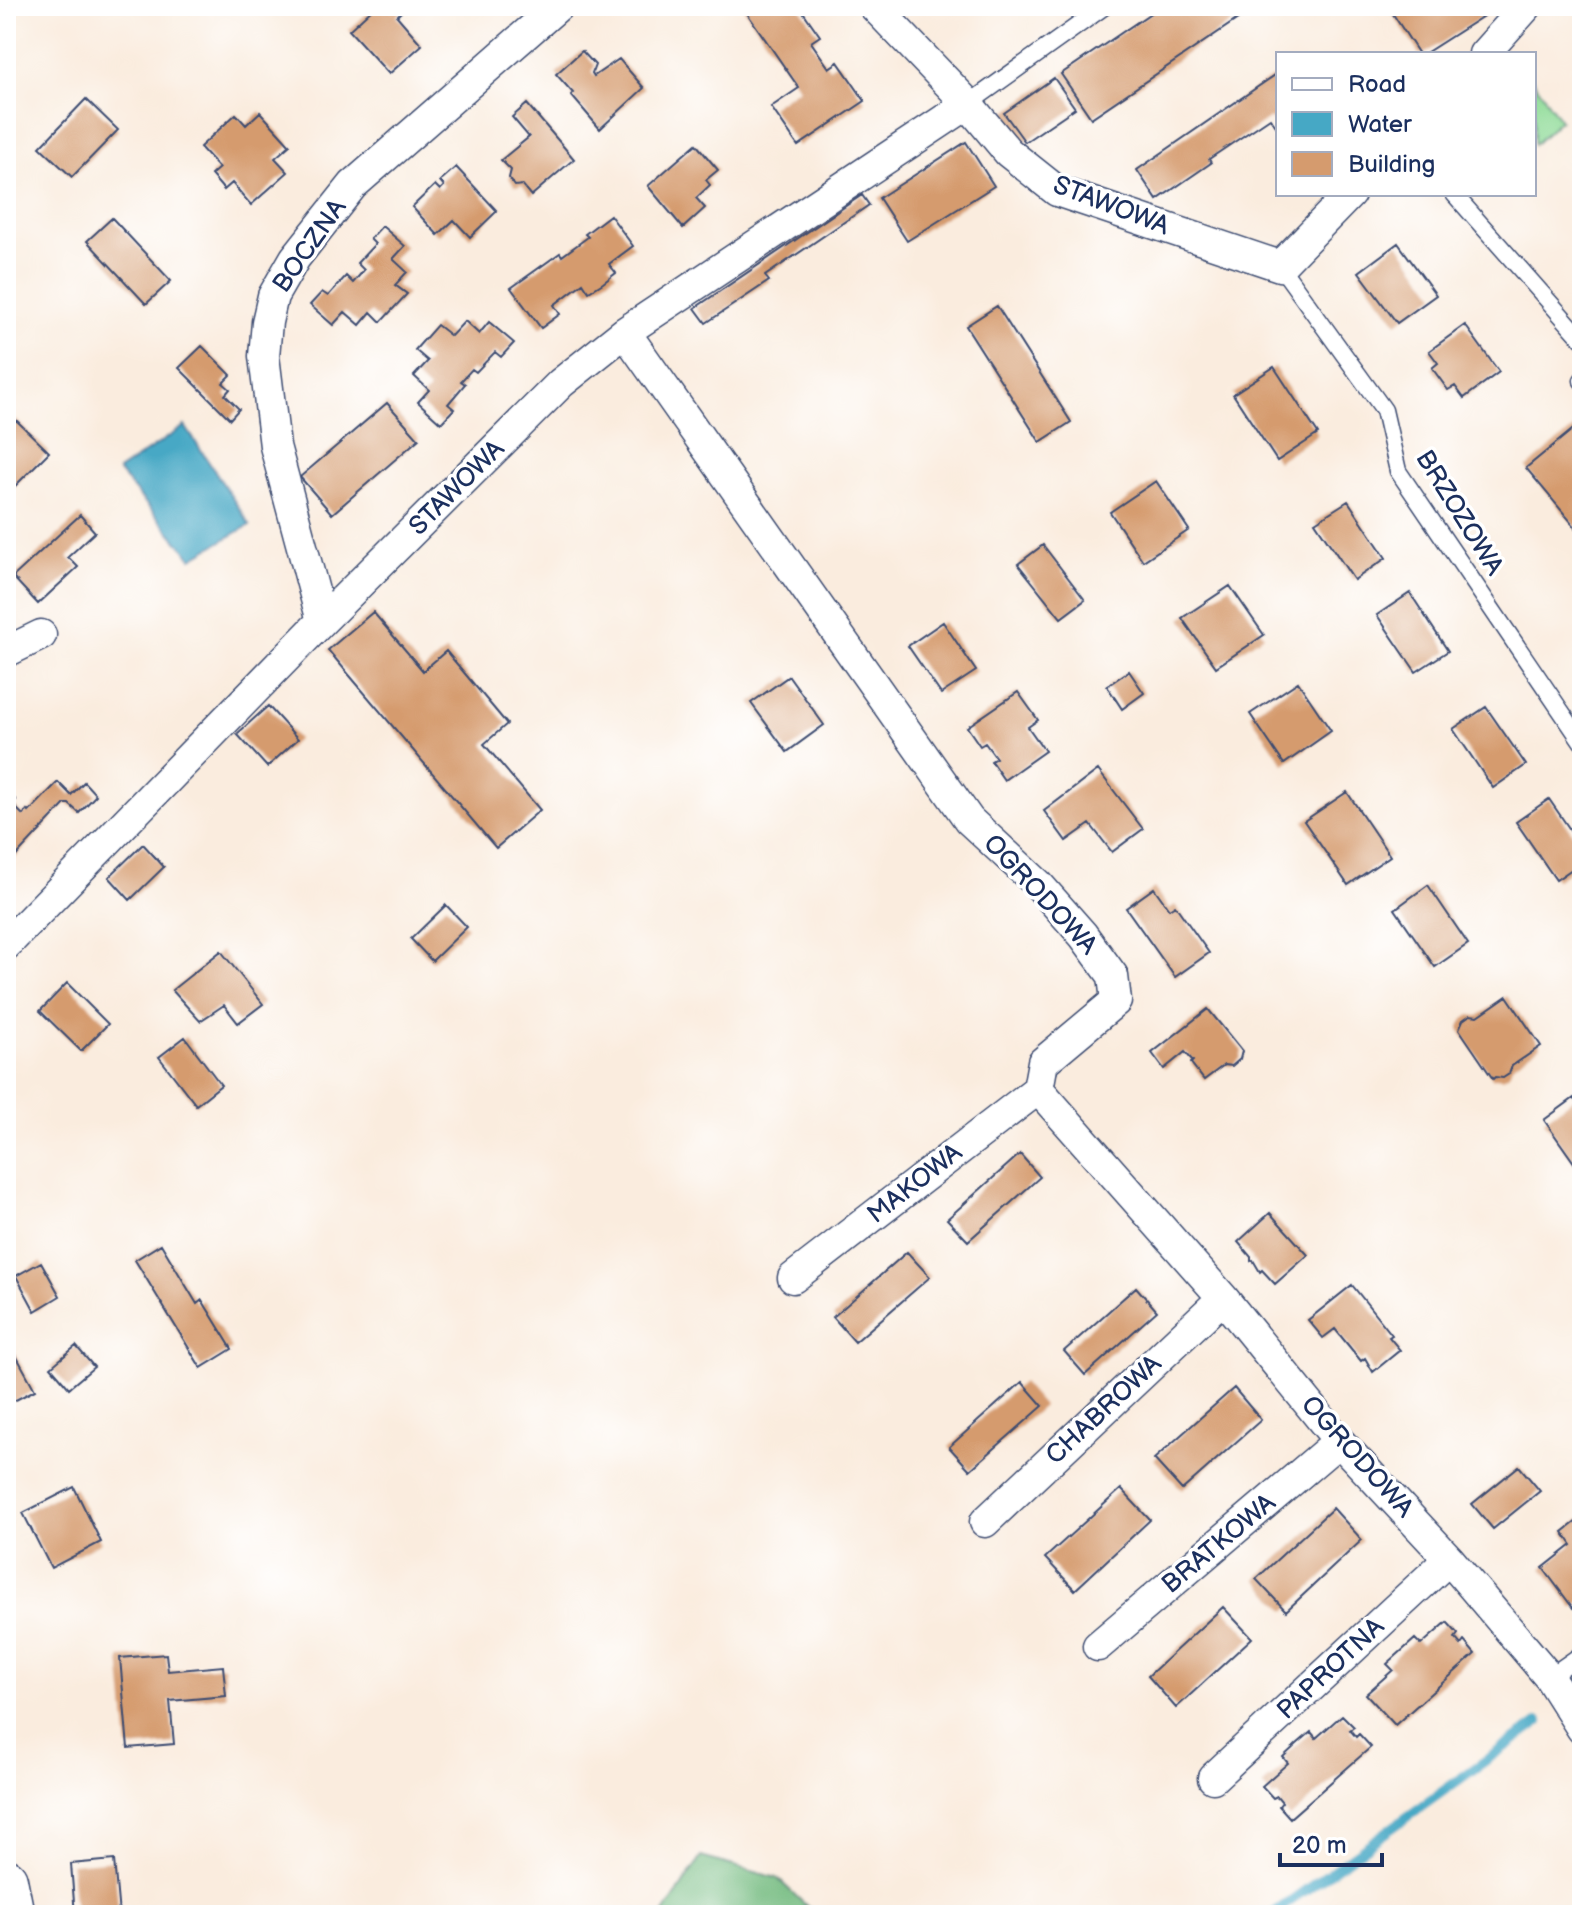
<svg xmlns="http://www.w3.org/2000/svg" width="1588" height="1921" viewBox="0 0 1588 1921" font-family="'Balsamiq Sans',sans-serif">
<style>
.green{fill:#90db98;stroke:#56857b;stroke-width:2}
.forest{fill:#74bb80;stroke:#48756f;stroke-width:2}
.water{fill:#46a8c5;stroke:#306c92;stroke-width:2}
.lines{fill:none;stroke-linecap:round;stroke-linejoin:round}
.stream{stroke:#46a8c5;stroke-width:10}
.building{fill:#d59b6e}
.lane-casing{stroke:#3c4b71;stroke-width:19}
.street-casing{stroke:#3c4b71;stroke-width:33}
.secondary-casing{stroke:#3c4b71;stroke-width:45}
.lane{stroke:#fff;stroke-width:16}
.street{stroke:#fff;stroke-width:30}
.secondary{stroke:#fff;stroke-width:42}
.labels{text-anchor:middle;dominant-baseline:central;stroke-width:7;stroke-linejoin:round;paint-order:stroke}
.street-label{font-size:26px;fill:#1b2f5e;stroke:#fff}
</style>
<rect width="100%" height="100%" fill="#fff"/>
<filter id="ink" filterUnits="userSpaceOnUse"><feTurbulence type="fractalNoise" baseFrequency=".0125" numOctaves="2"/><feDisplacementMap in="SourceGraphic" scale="16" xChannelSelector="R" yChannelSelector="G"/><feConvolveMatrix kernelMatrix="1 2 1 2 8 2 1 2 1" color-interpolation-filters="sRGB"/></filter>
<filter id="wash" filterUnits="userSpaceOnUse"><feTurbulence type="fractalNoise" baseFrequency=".006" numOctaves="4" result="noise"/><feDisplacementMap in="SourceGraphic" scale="32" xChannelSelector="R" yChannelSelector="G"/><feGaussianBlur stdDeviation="1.8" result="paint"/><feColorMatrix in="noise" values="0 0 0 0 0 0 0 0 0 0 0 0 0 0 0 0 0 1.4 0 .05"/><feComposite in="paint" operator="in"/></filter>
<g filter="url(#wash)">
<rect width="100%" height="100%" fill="#faecde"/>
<path class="green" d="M1534 81 1560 120 1534 145Z"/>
<path class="forest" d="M701 1857 777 1878 816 1915H663Z"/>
<path class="water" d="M185 426 250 525 192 558 118 471Z"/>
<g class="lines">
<path class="stream" d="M1579 1693 1582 1691
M1271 1915 1539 1722"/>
</g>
<g id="blocks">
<path class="building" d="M375 6H399L403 10 397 16 422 45 389 74 349 30Z
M742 6H799L820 36 811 42 829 68 838 62 865 101 798 146 771 107 799 88Z
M1161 6H1257L1091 118 1061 74Z
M1397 6H1499L1424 54H1419L1391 11Z
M582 51 595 65 592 73 594 76 619 59 644 88 600 129 571 95 573 93 556 74Z
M1278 73V129L1270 118 1209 159 1211 163 1157 200 1137 170Z
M1054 78 1075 108 1025 142 1004 113Z
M86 99 118 130 72 177 40 147Z
M527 104 574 159 531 196 522 185 515 186 509 178 511 170 501 160 529 137 512 117Z
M260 112 290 145 275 158 288 172 251 205 232 183 224 190 218 183 211 175 219 168 200 147 236 114 246 125Z
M966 142 994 186 907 241 879 198Z
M696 144 718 170 706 180 710 185 696 198 705 208 683 228 648 186Z
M456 167 497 211 470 237 454 220 438 235 412 207 435 185 440 190 444 186 440 181Z
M862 195 869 205 765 276 769 281 706 323 695 308Z
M610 215 633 246 609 264 616 273 603 283 589 292 583 283 554 305 560 314 541 328 511 288 560 253 562 256 588 237 585 234Z
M112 218 171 281 146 304 87 241Z
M382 226 405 246 393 259 407 272 395 285 407 294 381 322 371 312 360 325 345 312 333 325 310 305 322 292 328 296 346 276 353 283 364 270 357 263 375 244 370 239Z
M1398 243 1436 295 1397 323 1359 272Z
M997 306 1071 422 1040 442 966 326Z
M465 321 479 334 489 322 514 343 501 357 495 352 476 372 472 369 461 381 465 384 448 404 454 409 441 423 418 402 429 390 414 376 428 361 415 350 437 325 451 336Z
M1465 325 1499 372 1464 398 1455 386 1448 390 1432 368 1438 363 1429 351Z
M202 346 231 375 223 383 230 389 225 395 239 409 230 419 179 368Z
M1274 367 1318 434 1277 461 1233 394Z
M387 403 419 439 332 514 300 477Z
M16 420 49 452 11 490 6 485V429Z
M1578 425 1582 429V535L1526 468Z
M1156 481 1189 530 1143 561 1110 512Z
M1348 501 1386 558 1354 580 1315 522Z
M80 515 95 532 68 557 78 567 38 604 13 577Z
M1043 545 1085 600 1061 618 1018 564Z
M1230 586 1264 635 1216 667 1182 618Z
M1410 593 1448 651 1416 672 1377 615Z
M373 612 423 671 446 651 507 724 484 744 540 810 496 848 328 650Z
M943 622 976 671 941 694 908 646Z
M1129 671 1144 693 1122 709 1107 686Z
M789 676 824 725 787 752 751 703Z
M1298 682 1331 731 1284 764 1250 714Z
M1018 692 1038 720 1028 727 1045 751 1004 780 991 761 996 758 985 743 980 746 967 727Z
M268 706 298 739 267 767 237 734Z
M1486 707 1526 765 1493 788 1453 729Z
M1098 770 1143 829 1112 852 1090 824 1066 841 1044 811Z
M58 782 71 795 84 782 96 795 79 813 69 804H65L6 867V791L16 800 12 804 23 815 27 810 29 812Z
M1347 792 1390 856 1348 885 1304 821Z
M1549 799 1582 847V862L1556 880 1516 822Z
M143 844 164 867 130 900 109 877Z
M1428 885 1468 944 1435 967 1395 909Z
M1154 888 1169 909 1175 905 1209 953 1175 977 1126 908Z
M446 905 467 927 432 961 411 939Z
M221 951 263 1004 238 1023 224 1005 200 1021 172 990Z
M67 983 108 1024 81 1051 40 1011Z
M1507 996 1541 1046 1512 1066 1509 1074 1503 1078 1495 1077 1493 1079 1459 1029 1463 1020 1470 1015 1478 1016Z
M1208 1009 1242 1051 1240 1059 1232 1066 1224 1065 1204 1080 1191 1063 1193 1061 1185 1052 1164 1069 1152 1053Z
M185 1037 221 1085 196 1105 159 1057Z
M1574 1098 1582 1110V1174L1544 1120Z
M1020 1154 1040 1177 968 1241 947 1219Z
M1270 1213 1308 1255 1275 1284 1262 1270 1260 1272 1253 1260 1251 1261V1257L1238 1242Z
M161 1244 197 1304 202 1300 232 1349 201 1368 135 1260Z
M907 1252 930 1277 855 1342 833 1317Z
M41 1262 60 1296 35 1311 16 1276Z
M1352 1285 1392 1335 1389 1337 1400 1350 1373 1372 1365 1358 1361 1361 1335 1329 1323 1338 1308 1320Z
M1136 1287 1157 1311 1085 1375 1064 1351Z
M6 1337 35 1390 6 1405Z
M76 1346 94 1367 69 1388 51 1367Z
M1022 1382 1043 1406 970 1470 949 1447Z
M1234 1388 1261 1420 1182 1490 1154 1459Z
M1519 1466 1540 1491 1493 1529 1472 1504Z
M74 1487 101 1542 51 1568 23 1513Z
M1121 1489 1150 1520 1075 1590 1045 1558Z
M1333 1508 1362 1540 1286 1611 1256 1579Z
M1582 1517V1601L1573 1608 1543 1568 1572 1545 1563 1532Z
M1223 1607 1252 1638 1176 1708 1148 1676Z
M1447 1622 1458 1634 1455 1638 1461 1645 1464 1641 1475 1654 1395 1725 1366 1694 1393 1670 1387 1664 1415 1639 1421 1645Z
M166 1654 168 1671 223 1666 226 1696 170 1701 174 1744 128 1748 120 1658Z
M1342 1715 1354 1727 1350 1730 1356 1737 1359 1734 1371 1747 1290 1818 1279 1806 1282 1802 1277 1796 1273 1798 1262 1786 1288 1763 1283 1757 1297 1744 1311 1732 1316 1738Z
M114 1860 119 1915H75L71 1864Z"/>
</g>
</g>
<g filter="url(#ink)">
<use href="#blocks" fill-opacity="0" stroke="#3c4b71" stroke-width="2"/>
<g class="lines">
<defs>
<path id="lane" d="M968 104 1105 6
M1454 194 1582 339
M1280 266 1384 410 1398 471 1582 742
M1582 380V381
M1549 1677 1582 1654"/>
<path id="street" d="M874 6 968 104 1008 152 1057 191 1280 266 1350 194
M1484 54 1527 6
M625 332 969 820 1038 884 1083 935 1113 976 1116 1001 1043 1062 1038 1089 1223 1298 1339 1441 1449 1559 1549 1677 1582 1729
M322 621 275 446 264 356 267 322 273 296 295 258 353 185 558 6
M6 652 41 635
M6 945 322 621 561 383 625 332 968 104
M793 1278 1038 1089
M985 1522 1223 1298
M1098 1646 1339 1441
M1213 1778 1449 1559"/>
<path id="secondary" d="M6 1880 13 1915"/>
</defs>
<use href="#lane" class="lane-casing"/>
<use href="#street" class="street-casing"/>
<use href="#secondary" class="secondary-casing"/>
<use href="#lane" class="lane"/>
<use href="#street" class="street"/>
<use href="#secondary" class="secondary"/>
</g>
</g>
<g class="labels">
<g class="street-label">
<text transform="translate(1111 206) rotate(21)">STAWOWA</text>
<text transform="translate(310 246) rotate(-55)">BOCZNA</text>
<text transform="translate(457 488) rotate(-45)">STAWOWA</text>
<text transform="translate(1459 513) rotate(58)">BRZOZOWA</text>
<text transform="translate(1040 895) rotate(47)">OGRODOWA</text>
<text transform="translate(915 1184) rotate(-38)">MAKOWA</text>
<text transform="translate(1104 1410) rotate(-43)">CHABROWA</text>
<text transform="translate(1357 1457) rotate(48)">OGRODOWA</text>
<text transform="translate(1219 1544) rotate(-40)">BRATKOWA</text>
<text transform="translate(1331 1669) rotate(-43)">PAPROTNA</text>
</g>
</g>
<rect width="1588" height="1921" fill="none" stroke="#fff" stroke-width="32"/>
<rect x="1276" y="52" width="260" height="144" fill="#ffffff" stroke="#a4acbf" stroke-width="2"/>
<rect x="1292" y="78" width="40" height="12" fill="#ffffff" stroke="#a4acbf" stroke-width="2"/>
<text x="1348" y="92" font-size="24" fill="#1b2f5e">Road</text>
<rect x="1292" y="112" width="40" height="24" fill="#46a8c5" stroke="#a4acbf" stroke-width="2"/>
<text x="1348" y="132" font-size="24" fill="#1b2f5e">Water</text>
<rect x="1292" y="152" width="40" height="24" fill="#d59b6e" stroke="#a4acbf" stroke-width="2"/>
<text x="1348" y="172" font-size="24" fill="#1b2f5e">Building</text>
<path d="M1280 1853v12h102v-12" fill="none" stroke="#1b2f5e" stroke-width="4"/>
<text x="1292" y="1853" font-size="24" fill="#1b2f5e" stroke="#ffffff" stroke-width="6" paint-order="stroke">20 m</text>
</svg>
